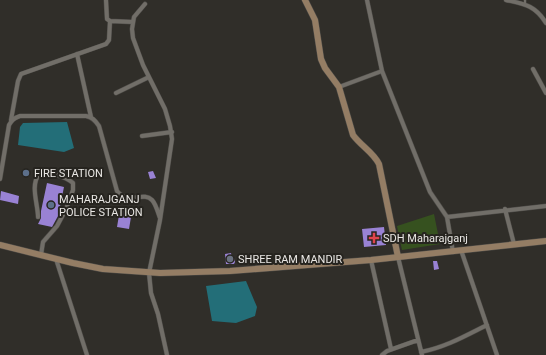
<svg xmlns="http://www.w3.org/2000/svg" width="546" height="355" viewBox="0 0 546 355" font-family="Roboto,sans-serif">
<style>
.green{fill:#36511f}
.water{fill:#236e78}
.building{fill:#9982d4}
.lines{fill:none;stroke-linecap:round;stroke-linejoin:round}
.lane-casing{stroke:#4e4c48;stroke-width:3}
.street-casing{stroke:#4e4c48;stroke-width:5}
.secondary-casing{stroke:#4e4c48;stroke-width:7}
.lane{stroke:#716e68;stroke-width:2}
.street{stroke:#716e68;stroke-width:4}
.secondary{stroke:#947d64;stroke-width:6}
.service-dot{fill:#5c6f8a;stroke:#26241f;stroke-width:1.5}
.health-dot{fill:#e0444e;stroke:#26241f;stroke-width:1.5}
.worship-dot{fill:#6b7280;stroke:#26241f;stroke-width:1.5}
.labels{text-anchor:middle;dominant-baseline:central;stroke-width:4;stroke-linejoin:round;paint-order:stroke}
.poi-label{font-size:11px;fill:#e9e7e4;stroke:#26241f;text-anchor:start}
</style>
<rect width="100%" height="100%" fill="#302e29"/>
<path class="green" d="M434 214 440 244 402 250 397 226Z"/>
<path class="water" d="M67 122 74 148 64 152 18 145 20 127 23 123Z
M246 281 257 307 255 316 236 323 212 321 206 286Z"/>
<path class="building" d="M153 171 156 178 150 179 148 172Z
M47 183 64 187 58 216 52 227 38 224 41 218V211Z
M1 191 19 196 18 204 0 200Z
M120 209H123L132 211 129 229 117 227Z
M384 227 386 245 364 247 362 229Z
M231 253 232 258H234L235 262 234 264H226L225 254Z
M433 261H437L439 269 434 270Z"/>
<g class="lines">
<defs>
<path id="lane" d="M525 4V0"/>
<path id="street" d="M106 0 107 19 110 21 133 22
M367 0 382 71 430 192 447 217 453 252
M506 0C524 4 535 5 546 23
M145 4 134 17 132 29 133 38 143 65 165 109 170 126 172 139 160 220 149 273 151 293 158 314 167 355
M77 54 91 117
M533 69 546 93
M339 87 382 71
M116 93 149 77
M11 120 18 81 21 74 106 44 109 40 110 21
M142 136 172 132
M0 179 9 125C12 120 14 118 20 116H86C92 117 95 120 99 126L117 191C128 205 143 191 152 200 156 204 158 213 160 218
M505 209 514 244
M38 217C38 204 30 186 39 174 48 171 66 177 73 183V190L66 209 57 226 43 242 41 255
M447 217 546 206
M461 250 497 355
M398 257 422 355
M56 259 87 355
M371 260 391 349
M421 352C446 347 465 336 487 325
M382 355 387 351 418 340"/>
<path id="secondary" d="M305 0 315 20 321 59 325 68 339 87 353 135C361 146 373 152 379 164L398 257
M0 245 73 263 103 269 160 273 230 271 371 260 546 241"/>
</defs>
<use href="#lane" class="lane-casing"/>
<use href="#street" class="street-casing"/>
<use href="#secondary" class="secondary-casing"/>
<use href="#lane" class="lane"/>
<use href="#street" class="street"/>
<use href="#secondary" class="secondary"/>
</g>
<g class="service-dot">
<circle cx="26" cy="173" r="4"/>
<circle cx="51" cy="205" r="4"/>
</g>
<path class="health-dot" d="M372 232h4v4h4v4h-4v4h-4v-4h-4v-4h4z"/>
<circle class="worship-dot" cx="230" cy="259" r="4"/>
<g class="labels">
<g class="poi-label">
<text x="34" y="173">FIRE STATION</text>
<text x="59" y="199">MAHARAJGANJ<tspan x="59" dy="13">POLICE STATION</tspan></text>
<text x="383" y="238">SDH Maharajganj</text>
<text x="238" y="259">SHREE RAM MANDIR</text>
</g>
</g>
</svg>
